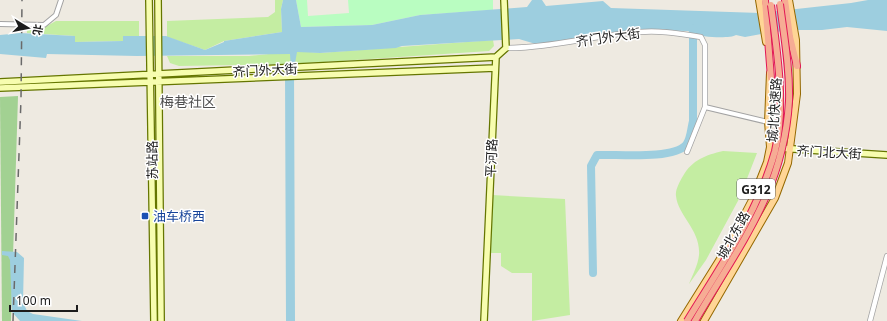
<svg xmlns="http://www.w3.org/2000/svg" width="887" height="321" viewBox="0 0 887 321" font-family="'Noto Sans','Noto Sans SC',sans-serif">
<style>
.grass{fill:#c4eda2}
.forest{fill:#a2d192}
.park{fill:#b9fdc1}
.water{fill:#9dcedf}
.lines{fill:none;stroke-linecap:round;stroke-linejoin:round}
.river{stroke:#9dcedf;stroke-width:8}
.minor-casing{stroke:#a3a3a3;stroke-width:6}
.tertiary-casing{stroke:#a3a3a3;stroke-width:6}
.secondary-casing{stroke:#657600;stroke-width:8}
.primary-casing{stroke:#946800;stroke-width:8}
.trunk-casing{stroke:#e21856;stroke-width:8}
.minor{stroke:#fff;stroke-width:4}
.tertiary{stroke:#fff;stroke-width:4.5}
.secondary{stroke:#f7fdaf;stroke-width:5.5}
.primary{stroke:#ffd595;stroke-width:6}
.trunk{stroke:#f6ac94;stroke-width:6}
.rail{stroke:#6a6a6a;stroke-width:1.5;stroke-dasharray:8 8;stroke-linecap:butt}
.trunk-bridge-casing{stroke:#e21856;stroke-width:8;stroke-linecap:butt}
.trunk-bridge{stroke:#f6ac94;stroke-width:6}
.transit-dot{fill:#1a4fb4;stroke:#fff;stroke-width:1.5}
.labels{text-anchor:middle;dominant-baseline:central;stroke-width:3;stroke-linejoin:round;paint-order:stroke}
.shield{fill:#fff;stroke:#606060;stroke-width:1}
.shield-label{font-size:12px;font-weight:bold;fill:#1c1c1c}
.street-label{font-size:13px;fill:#1c1c1c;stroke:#fff}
.transit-label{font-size:13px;fill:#164399;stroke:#fff;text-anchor:start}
.neighbourhood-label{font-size:14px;fill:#4f4f4f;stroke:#fff}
</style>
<rect width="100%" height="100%" fill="#eeeae1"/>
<path class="grass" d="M275 0H283L281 9 282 32 224 41 205 50 167 37V21L268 17 275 12Z
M56 21H139V36H123V41L75 42V36L27 33V29L45 27Z
M493 40 494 46 489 51 295 64 179 66 170 63 167 56H249L299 51 320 53Z
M723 151 757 153 739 199 706 260 689 284C692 276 698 265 699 255 701 230 678 216 676 196 675 190 680 181 683 176 692 160 706 155 723 151Z
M492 195 565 199 570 315 532 321V273H512L501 266V253H490Z"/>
<path class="forest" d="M18 96 11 321H2L0 97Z"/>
<path class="park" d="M296 0H307L308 16 349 13 348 0H493V10L420 15 372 25 301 27Z"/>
<path class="water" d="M283 0H296L301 27 372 25 420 15 527 7 532 0H542L546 6 603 1 611 8 760 13 851 3 868 0H887V31L847 27 822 30H794L766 33 745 37 736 35C730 39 700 37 694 34 692 33 690 32 688 31L637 30 539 45 519 39 402 46 396 48 320 53 297 52 294 69 295 321H286L285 70 291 69 290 54 137 56 47 54 46 58 0 54V35L20 33 75 36V42L123 41V36H166L205 50 224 42V41L282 32 281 9Z
M2 251 17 252 24 258 23 302 27 311 33 314 82 321H20L12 312 10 260 8 256 2 255Z"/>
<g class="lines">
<path class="river" d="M593 273 591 166 597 155C617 154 672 160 686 145 691 139 691 128 693 121V28"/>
<defs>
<path id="minor" d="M0 24 44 25 56 15 61 0
M705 107 768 122"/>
<path id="tertiary" d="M506 48C551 48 595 35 640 32 660 30 681 34 701 37L705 45V107L687 152
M870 321 887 256"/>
<path id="secondary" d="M149 0 154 321
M158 0 161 321
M0 82 496 57
M0 88 495 68
M778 148 887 155
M484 321 496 57 506 48 504 0"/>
<path id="primary" d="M759 0 766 42
M681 321 728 246 752 200 767 162 770 147 768 122 770 73
M704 321 775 198 788 163 797 94 796 40 789 0"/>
<path id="trunk" d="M765 0 771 78
M785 0 790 37 797 66"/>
</defs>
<use href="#minor" class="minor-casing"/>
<use href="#tertiary" class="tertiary-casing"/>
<use href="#secondary" class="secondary-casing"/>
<use href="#primary" class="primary-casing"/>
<use href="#trunk" class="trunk-casing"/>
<use href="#minor" class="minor"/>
<use href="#tertiary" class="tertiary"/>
<use href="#secondary" class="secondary"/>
<use href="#primary" class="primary"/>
<use href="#trunk" class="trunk"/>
<path class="rail" d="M13 321 21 99 22 0"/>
<defs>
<path id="trunk-bridge" d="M687 321C720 267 758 213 775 151 786 106 777 51 771 5
M695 321C738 247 784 191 789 101 790 69 784 36 780 4"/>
</defs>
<use href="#trunk-bridge" class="trunk-bridge-casing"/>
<use href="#trunk-bridge" class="trunk-bridge"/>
</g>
<rect class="transit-dot" x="141" y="212" width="8" height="8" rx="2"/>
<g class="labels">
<rect class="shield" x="737" y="179" width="38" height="20" rx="3"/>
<g class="shield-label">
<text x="756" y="189">G312</text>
</g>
<g class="street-label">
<text transform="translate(608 37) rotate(-8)">齐门外大街</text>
<text transform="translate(265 70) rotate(-3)">齐门外大街</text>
<text transform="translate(774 110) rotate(-86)">城北快速路</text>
<text transform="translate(829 152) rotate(3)">齐门北大街</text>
<text transform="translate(491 158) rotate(-87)">平河路</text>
<text transform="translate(152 160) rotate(-91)">苏站路</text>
<text transform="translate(733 235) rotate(-61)">城北东路</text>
</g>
<g class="transit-label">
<text x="153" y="216">油车桥西</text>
</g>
<g class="neighbourhood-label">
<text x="188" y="101">梅巷社区</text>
</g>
</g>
<g transform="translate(28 28) rotate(100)" stroke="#ffffff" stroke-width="3" paint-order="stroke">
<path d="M0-3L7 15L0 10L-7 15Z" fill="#1c1c1c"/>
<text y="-6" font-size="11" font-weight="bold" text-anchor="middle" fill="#1c1c1c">北</text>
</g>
<path d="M10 305v6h67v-6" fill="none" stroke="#1c1c1c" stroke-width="2"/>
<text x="16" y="305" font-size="12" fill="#1c1c1c" stroke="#ffffff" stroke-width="3" paint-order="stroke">100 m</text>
</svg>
